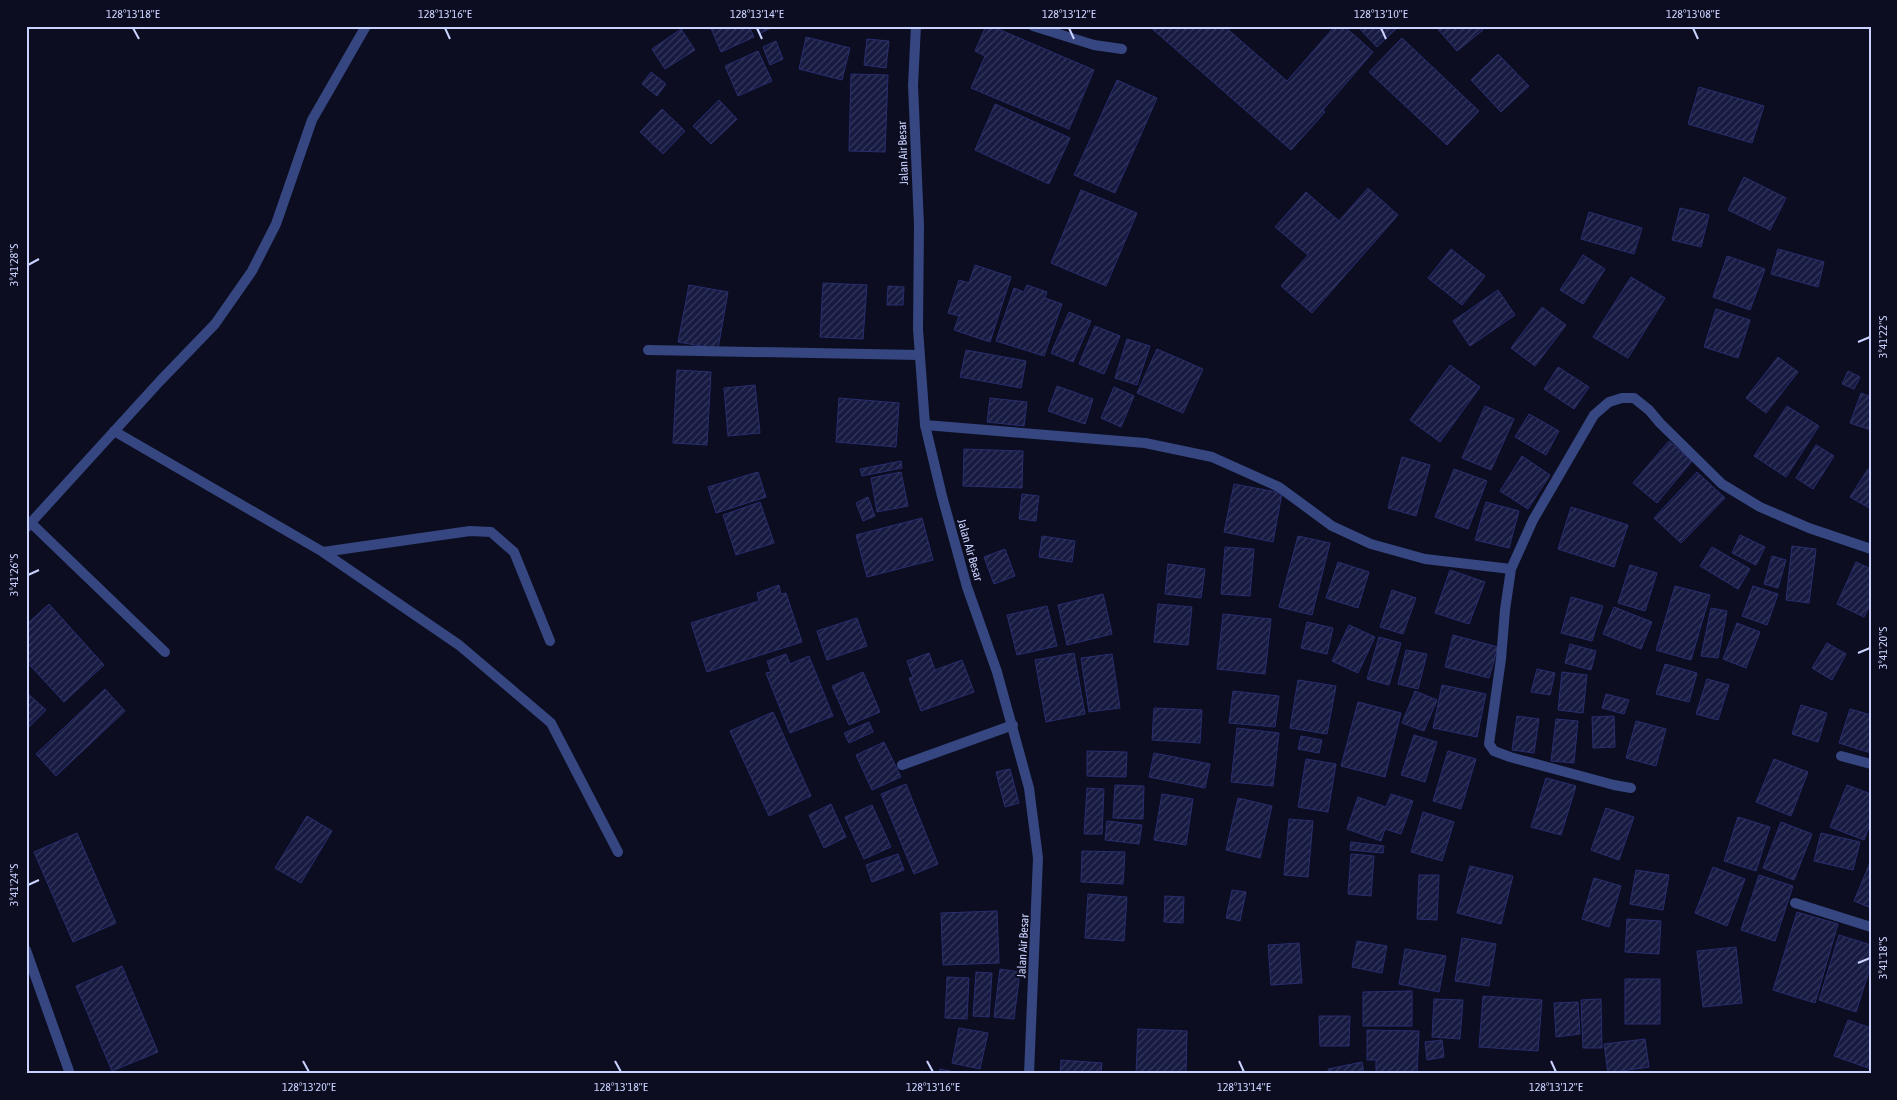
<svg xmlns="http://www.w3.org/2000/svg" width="1897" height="1100" viewBox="0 0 1897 1100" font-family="'Asap Condensed',sans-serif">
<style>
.building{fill:url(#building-hatch);stroke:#282d6e}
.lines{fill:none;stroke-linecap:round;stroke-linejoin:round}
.service{stroke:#354680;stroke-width:10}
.minor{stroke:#354680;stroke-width:10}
.tertiary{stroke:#354680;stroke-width:10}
.ticks{fill:none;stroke:#cad2ff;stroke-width:2}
.labels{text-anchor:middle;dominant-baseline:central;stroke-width:4;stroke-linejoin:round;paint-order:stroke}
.street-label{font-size:12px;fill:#cad2ff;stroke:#0c0d20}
.neatline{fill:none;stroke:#cad2ff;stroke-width:2}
.ticks-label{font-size:12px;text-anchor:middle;fill:#cad2ff}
</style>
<defs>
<pattern id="building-hatch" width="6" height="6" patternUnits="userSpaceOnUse" patternTransform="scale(1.25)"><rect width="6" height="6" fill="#171a41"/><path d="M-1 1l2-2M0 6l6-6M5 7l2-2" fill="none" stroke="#373a5e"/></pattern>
</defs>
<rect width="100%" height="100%" fill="#0c0d20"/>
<path class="building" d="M710 26H749L754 37 721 52Z
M755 26H775L759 34Z
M986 26H991L1094 70 1069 129 971 88 985 56 975 51Z
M1149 26H1224L1287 81 1335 26H1344L1373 52 1323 110 1325 112 1291 150Z
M1357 26H1399L1377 47Z
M1480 26 1483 30 1457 51 1436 27Z
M681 29 695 50 665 69 652 49Z
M806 37 850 48 842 80 799 69Z
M1402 38 1479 111 1447 145 1369 72Z
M867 39 889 41 886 68 864 65Z
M776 41 783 59 770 65 763 47Z
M758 51 772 81 738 96 725 66Z
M1498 54 1529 86 1501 112 1471 80Z
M651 72 666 84 657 96 642 84Z
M851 74 888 75 885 152 849 151Z
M1117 80 1157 98 1115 193 1074 175Z
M1699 87 1764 106 1752 143 1688 124Z
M719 100 737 119 711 144 693 126Z
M995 104 1070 138 1049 184 975 150Z
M662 109 685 131 663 154 640 132Z
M1744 177 1786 198 1770 230 1728 210Z
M1368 188 1398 215 1312 313 1281 286 1308 255 1275 227 1306 192 1339 221Z
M1081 190 1137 213 1106 286 1051 263Z
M1680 208 1709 215 1701 247 1672 240Z
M1589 212 1642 228 1634 254 1581 239Z
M1451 249 1485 276 1462 305 1428 278Z
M1778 249 1824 262 1818 287 1771 274Z
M1583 255 1605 269 1583 304 1560 290Z
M1727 256 1765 269 1750 310 1713 297Z
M975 265 1011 277 990 342 954 330 959 316 948 313 959 280 969 283Z
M1631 277 1665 298 1628 358 1593 337Z
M823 283 867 285 863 339 820 337Z
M689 285 728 292 718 349 678 342Z
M1027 285 1047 292 1045 298 1062 304 1044 356 996 341 1014 288 1024 292Z
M888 286 904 287 903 305H887Z
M1498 290 1515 315 1470 346 1453 321Z
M1542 307 1566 325 1535 366 1511 348Z
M1716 309 1750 320 1738 358 1704 347Z
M1069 312 1091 321 1073 362 1051 353Z
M1095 326 1120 336 1104 374 1079 364Z
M1127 339 1150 346 1137 385 1115 378Z
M1157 349 1203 369 1183 413 1137 393Z
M966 350 1026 361 1021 388 960 377Z
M1778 357 1798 372 1766 413 1746 398Z
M1450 365 1480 387 1440 442 1410 420Z
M1558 367 1589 387 1574 409 1544 389Z
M677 370 711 372 707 445 673 443Z
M1848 371 1860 377 1854 389 1842 384Z
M755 385 760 433 728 436 724 388Z
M1057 386 1093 399 1085 424 1048 411Z
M1114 387 1134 396 1121 427 1101 418Z
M1861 393 1871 397V430L1850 423Z
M839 398 899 403 896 447 836 442Z
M990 398 1027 402 1024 426 987 422Z
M1485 406 1514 419 1491 470 1462 458Z
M1787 406 1819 426 1786 477 1754 456Z
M1529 414 1559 431 1546 455 1515 437Z
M1669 441 1692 461 1657 503 1633 483Z
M1816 445 1834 456 1813 489 1796 478Z
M964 449 1023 451 1022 488 963 486Z
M1522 456 1550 475 1528 509 1500 491Z
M1402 457 1430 465 1416 516 1388 508Z
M901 461 902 468 862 476 860 469Z
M1454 469 1487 481 1468 529 1435 517Z
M1868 469 1871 471V509L1850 497Z
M758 472 766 497 716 513 708 487Z
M901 472 908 506 877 512 871 478Z
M1697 472 1725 498 1681 543 1654 518Z
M1234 484 1282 493 1273 542 1224 532Z
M1022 494 1039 496 1036 521 1019 519Z
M868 497 875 516 863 521 856 503Z
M760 502 774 543 736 555 723 515Z
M1486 502 1519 511 1509 548 1475 540Z
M1571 507 1628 525 1614 567 1558 549Z
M922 518 933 560 867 577 856 535Z
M1740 535 1765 547 1756 565 1732 553Z
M1042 536 1075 541 1072 562 1039 557Z
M1298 536 1330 543 1312 615 1279 607Z
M1792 546 1816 549 1809 603 1786 600Z
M1225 547 1254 549 1250 596 1221 594Z
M1712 547 1750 569 1738 589 1700 566Z
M1005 549 1015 576 994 584 984 557Z
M1772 556 1786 560 1778 588 1764 584Z
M1338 562 1369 572 1358 608 1326 598Z
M1856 562 1871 569V603L1864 617 1837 604Z
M1168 564 1205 569 1201 598 1165 594Z
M1630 565 1657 573 1645 611 1618 603Z
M1450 570 1485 582 1469 624 1435 613Z
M779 585 781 594 786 593 802 642 707 672 691 623 759 601 757 593Z
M1675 586 1710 595 1691 660 1656 650Z
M1753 586 1778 594 1767 625 1742 616Z
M1392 590 1416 598 1403 634 1380 627Z
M1103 594 1112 634 1067 645 1058 605Z
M1571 597 1603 606 1592 641 1561 633Z
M49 604 104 665 64 702 26 661V625Z
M1158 604 1192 607 1188 645 1154 642Z
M1047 606 1057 646 1017 655 1007 615Z
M1614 607 1652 622 1641 649 1603 634Z
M1711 608 1727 611 1718 658 1701 656Z
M1223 614 1271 619 1265 674 1217 669Z
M857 618 867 646 827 660 817 631Z
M1307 622 1333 628 1327 654 1301 648Z
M1737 623 1760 632 1746 668 1723 659Z
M1349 625 1375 637 1358 673 1332 661Z
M1453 635 1498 647 1489 678 1445 667Z
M1379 637 1401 643 1389 685 1367 679Z
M1827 643 1846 654 1832 680 1812 668Z
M1570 644 1596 651 1591 670 1565 663Z
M1406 650 1427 654 1418 689 1398 684Z
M929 653 935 670 962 660 974 692 921 711 909 678 913 677 907 661Z
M1074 653 1085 714 1046 722 1035 660Z
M786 654 790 664 809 656 833 716 790 733 766 673 771 672 767 661Z
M1112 654 1120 708 1089 712 1081 658Z
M1665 664 1697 673 1689 702 1656 694Z
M1537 669 1555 673 1550 695 1531 692Z
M863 672 880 712 849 725 832 686Z
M1562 672 1587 675 1583 713 1558 710Z
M1707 679 1729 685 1718 720 1696 714Z
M1298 680 1336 686 1327 734 1290 728Z
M1442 685 1486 694 1477 737 1433 728Z
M105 689 125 711 56 776 36 754Z
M1233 691 1279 696 1275 727 1229 723Z
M1415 691 1437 700 1424 731 1402 723Z
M26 692 46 710 26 730Z
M1606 694 1629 700 1624 714 1602 708Z
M1358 702 1401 713 1385 777 1341 766Z
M1801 705 1827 713 1818 742 1792 734Z
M1154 708 1202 710 1200 743 1152 740Z
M1850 709 1871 715V753L1839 743Z
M773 712 811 796 769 816 730 731Z
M1517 716 1539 719 1534 753 1512 750Z
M1614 716 1615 747 1593 748 1592 717Z
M1556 719 1578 721 1574 763 1551 761Z
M1636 721 1666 729 1656 766 1626 758Z
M869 722 873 732 849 743 844 733Z
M1237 728 1279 733 1273 786 1231 782Z
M1414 735 1437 742 1425 782 1401 775Z
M1301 736 1322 740 1319 753 1298 749Z
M884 742 901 777 872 790 856 755Z
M1087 751 1127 752 1126 777 1087 776Z
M1448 751 1476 759 1461 809 1433 801Z
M1154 753 1210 764 1205 788 1149 777Z
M1306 759 1336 764 1328 812 1298 807Z
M1774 759 1808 772 1791 816 1756 802Z
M1010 769 1019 803 1005 807 996 772Z
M1546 778 1576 786 1561 835 1531 827Z
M906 784 938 864 914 874 881 794Z
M1115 785 1144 786 1143 819 1113 818Z
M1847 785 1871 794V821L1864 840 1830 827Z
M1087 788 1104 789 1102 834H1084Z
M1162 794 1193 799 1186 845 1154 840Z
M1391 794 1413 801 1401 834 1385 829 1381 841 1347 829 1358 797 1386 807Z
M1238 798 1272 806 1260 858 1226 850Z
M831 804 846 837 824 848 809 815Z
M872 805 891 847 864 859 845 817Z
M1606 808 1634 817 1619 860 1591 850Z
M1423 812 1454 822 1442 861 1411 852Z
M307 816 332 831 301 883 275 868Z
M1738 817 1770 827 1756 871 1724 861Z
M1289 819 1313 821 1308 877 1284 875Z
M1107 821 1142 825 1139 844 1105 840Z
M1781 822 1812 834 1794 880 1763 868Z
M77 833 116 923 73 942 34 852Z
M1821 833 1860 842 1853 870 1814 861Z
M1351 842 1384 846 1383 853 1350 850Z
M1082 851 1125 852 1123 884 1081 882Z
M898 854 904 870 872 882 866 865Z
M1351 854 1374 856 1371 896 1348 894Z
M1871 860V908L1854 901Z
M1470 866 1513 876 1501 924 1457 913Z
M1713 867 1745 879 1727 926 1695 913Z
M1636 870 1669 875 1663 910 1630 904Z
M1419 875H1439L1437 920 1417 919Z
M1759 875 1793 886 1775 941 1741 930Z
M1594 878 1621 886 1609 927 1582 919Z
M1232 890 1246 892 1240 921 1226 918Z
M1088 894 1127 897 1124 941 1085 938Z
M1165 896 1184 897 1183 923 1164 922Z
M997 911 999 963 943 965 941 913Z
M1797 912 1838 924 1815 1003 1773 990Z
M1627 919 1661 921 1659 954 1625 952Z
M1839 935 1871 945V965L1856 1012 1819 1000Z
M1462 938 1496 944 1489 986 1455 981Z
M1357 941 1387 946 1382 973 1352 967Z
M1299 943 1302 983 1271 985 1268 945Z
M1736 947 1742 1003 1703 1007 1697 951Z
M1405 949 1446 956 1439 992 1399 984Z
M122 966 158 1052 112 1071 76 986Z
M1000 969 1020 972 1014 1019 994 1017Z
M976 972 992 973 989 1017 973 1016Z
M947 977 969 978 967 1019 945 1018Z
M1625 979H1660V1024H1625Z
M1412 991V1026H1363V992Z
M1483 996 1542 1000 1538 1051 1479 1047Z
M1434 999 1463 1000 1460 1039 1432 1037Z
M1601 999 1602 1048H1583L1581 1000Z
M1578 1002 1580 1034 1556 1037 1554 1003Z
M1319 1016H1350L1349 1046H1320Z
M1848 1020 1871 1028V1069L1834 1056Z
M959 1028 988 1033 980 1069 952 1063Z
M1138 1029 1187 1031 1186 1074H1136Z
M1367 1030 1419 1031 1417 1074H1376V1060H1367Z
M1645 1039 1649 1067 1608 1073 1604 1044Z
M1442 1040 1444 1057 1427 1060 1425 1042Z
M1061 1060 1102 1063 1101 1074H1060Z
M1362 1062 1364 1074H1329L1328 1069Z
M940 1069 964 1074H939Z"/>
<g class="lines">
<path class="service" d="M1033 26 1094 45 1122 49
M26 950 70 1074"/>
<path class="minor" d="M648 350 919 355
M925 425 1145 443 1212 457 1279 487 1332 526 1371 544 1425 559 1511 569
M114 431 323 552 459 645 551 723 618 852
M31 523 165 652
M26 528 160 381 215 324 252 271 276 224 312 120 366 26
M323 552 470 531 491 532 514 552 550 641
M1841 756 1871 764
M902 765 1013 725
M1631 788 1614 785 1510 757 1494 751 1489 744 1501 659 1505 610 1511 569 1533 520 1594 415 1609 402 1622 398H1634L1649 410 1660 423 1722 484 1760 507 1809 528 1871 549
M1795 903 1871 927"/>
<path class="tertiary" d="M916 26 913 85 919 225 918 329 925 425 942 496 967 587 997 672 1029 788 1038 858 1029 1074"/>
</g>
<path class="ticks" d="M133 28 139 39M445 28 450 39M757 28 762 39M1069 28 1074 39M1381 28 1386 39M1693 28 1698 39M28 265 39 259M1858 342 1870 337M28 575 39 570M1858 653 1870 648M28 885 39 880M1858 963 1870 958M303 1061 309 1072M615 1061 621 1072M927 1061 933 1072M1239 1061 1244 1072M1551 1061 1556 1072"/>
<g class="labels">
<g class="street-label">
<text transform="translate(903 153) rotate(-92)">Jalan Air Besar</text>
<text transform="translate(970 550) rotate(74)">Jalan Air Besar</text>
<text transform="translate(1023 946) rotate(-87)">Jalan Air Besar</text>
</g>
</g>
<rect width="1897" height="1100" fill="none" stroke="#0c0d20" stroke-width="55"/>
<rect x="28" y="28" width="1842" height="1044" class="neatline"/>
<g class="ticks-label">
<text x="133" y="18">128°13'18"E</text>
<text x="445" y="18">128°13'16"E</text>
<text x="757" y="18">128°13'14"E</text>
<text x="1069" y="18">128°13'12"E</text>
<text x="1381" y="18">128°13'10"E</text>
<text x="1693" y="18">128°13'08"E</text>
<text transform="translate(14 265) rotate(-90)" y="4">3°41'28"S</text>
<text transform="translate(1883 337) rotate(-90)" y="4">3°41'22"S</text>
<text transform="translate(14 575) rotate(-90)" y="4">3°41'26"S</text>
<text transform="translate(1883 648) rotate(-90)" y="4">3°41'20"S</text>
<text transform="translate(14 885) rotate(-90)" y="4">3°41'24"S</text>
<text transform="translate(1883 958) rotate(-90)" y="4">3°41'18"S</text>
<text x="309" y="1091">128°13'20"E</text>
<text x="621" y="1091">128°13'18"E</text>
<text x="933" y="1091">128°13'16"E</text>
<text x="1244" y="1091">128°13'14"E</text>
<text x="1556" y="1091">128°13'12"E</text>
</g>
</svg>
